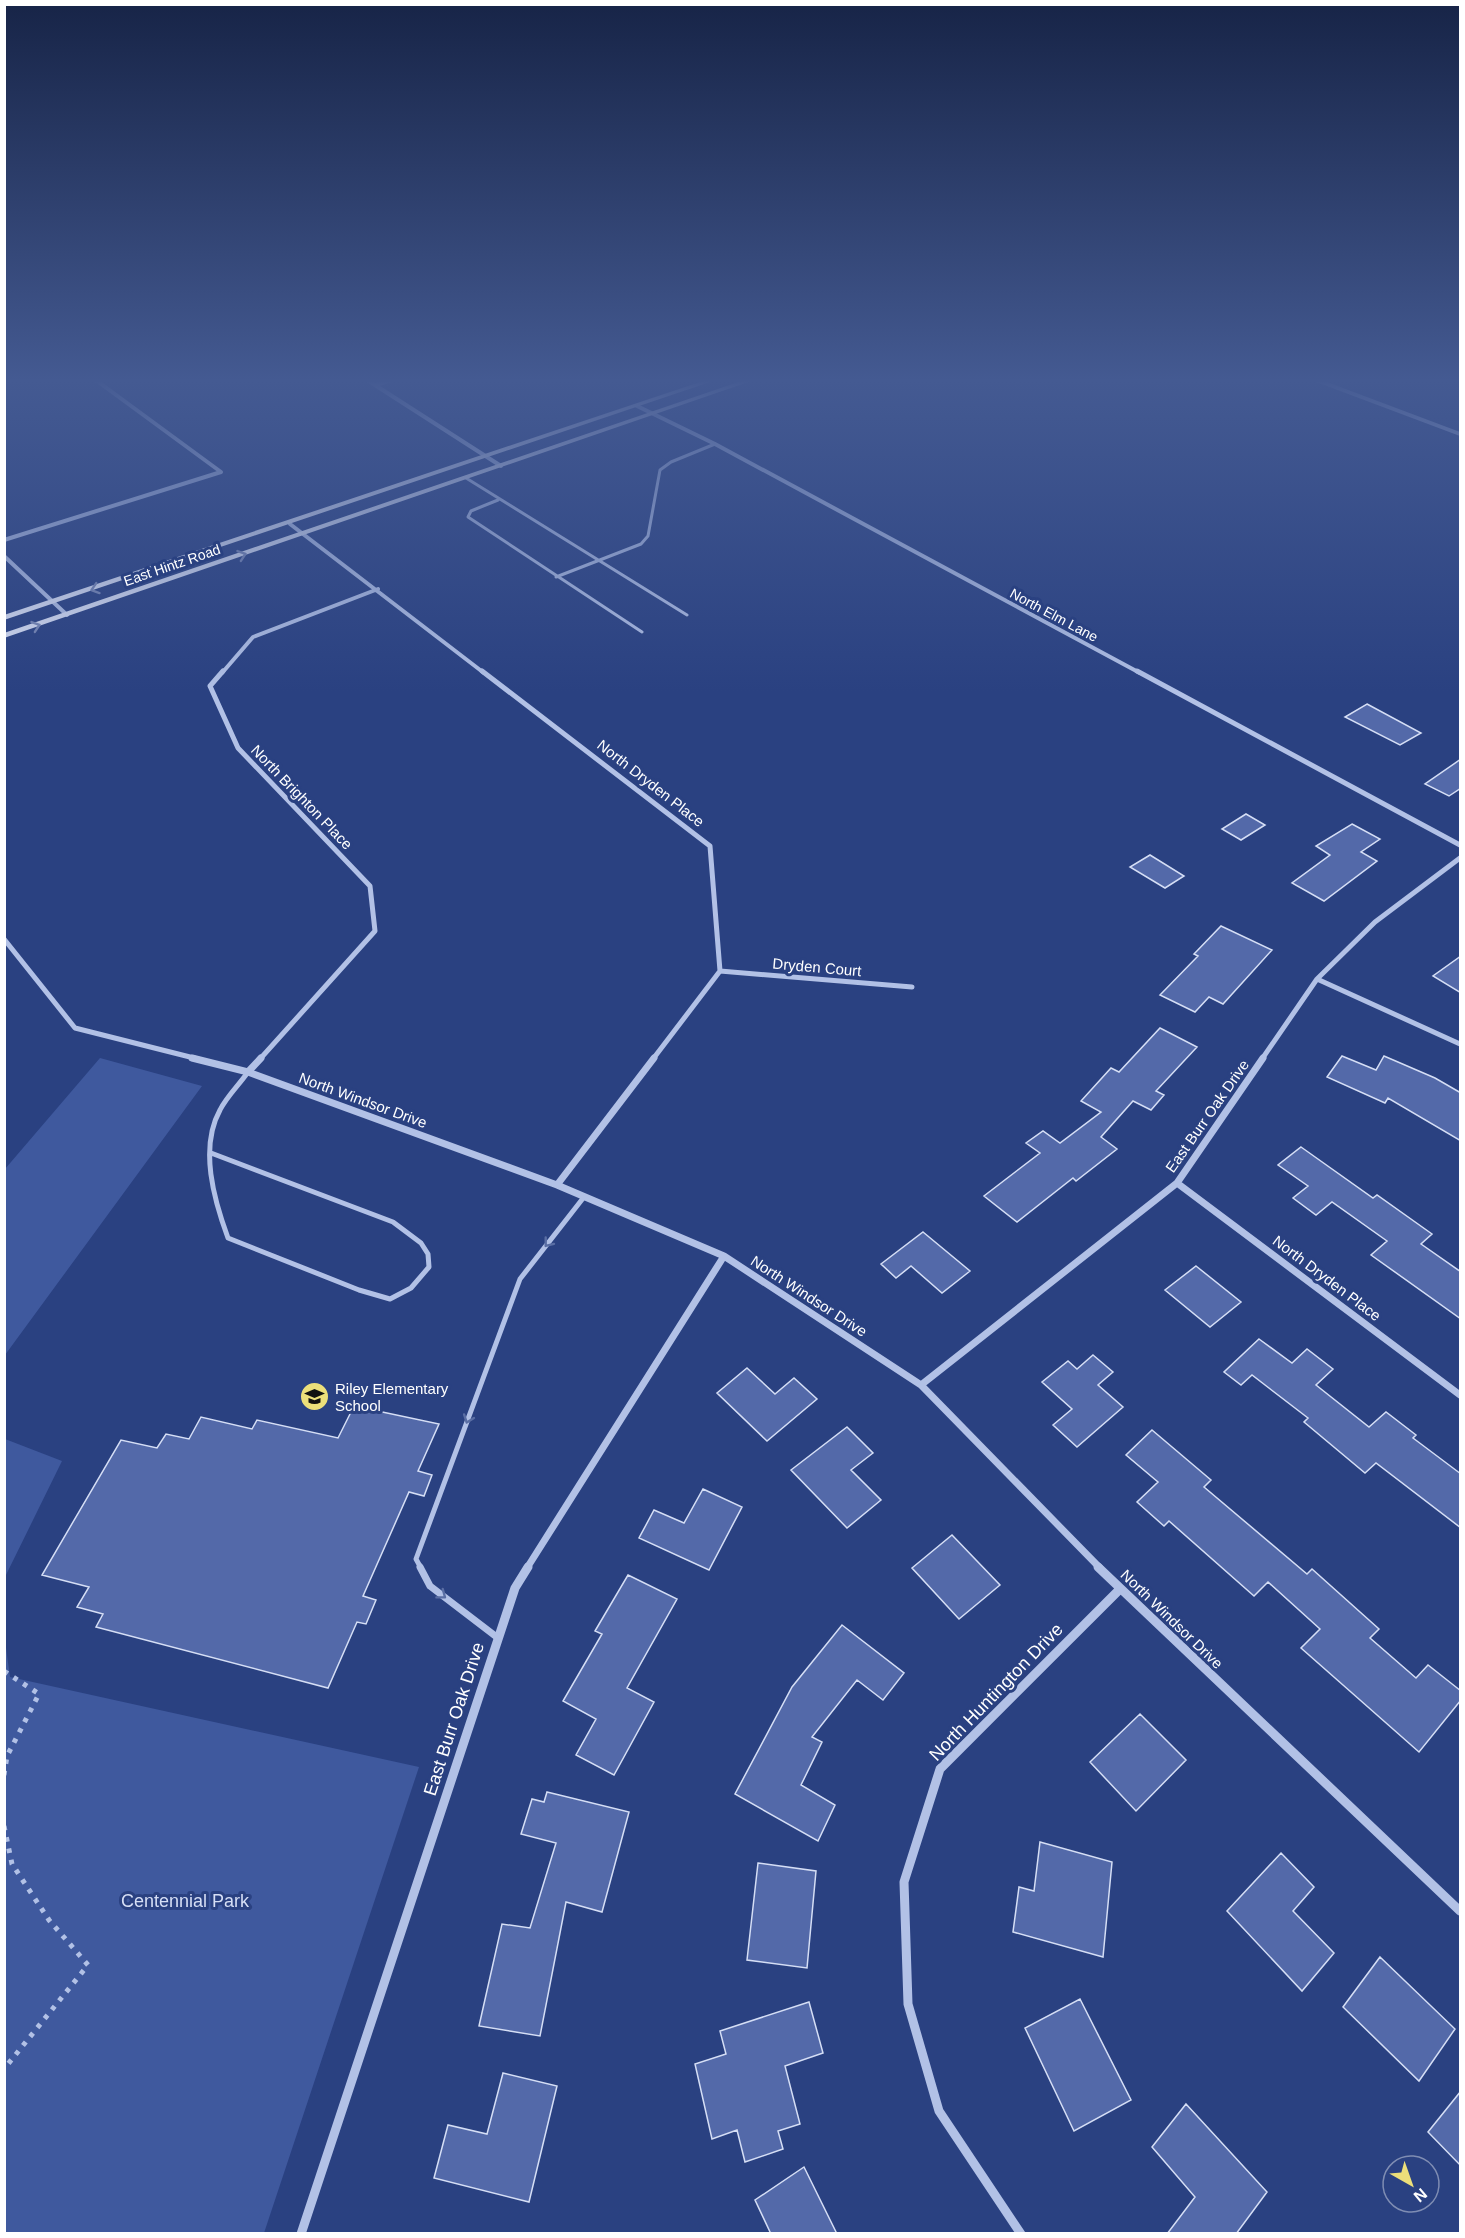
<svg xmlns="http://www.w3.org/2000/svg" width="1465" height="2238" viewBox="0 0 1465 2238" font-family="Arial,sans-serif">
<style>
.green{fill:#3f599e}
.building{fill:#5369a9;stroke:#d5def5;stroke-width:1.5}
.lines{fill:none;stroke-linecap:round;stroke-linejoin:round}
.path{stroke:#b2c1e6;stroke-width:5;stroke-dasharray:4.5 7;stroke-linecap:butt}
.lane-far2{stroke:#b2c1e6;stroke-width:3}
.lane-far1{stroke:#b2c1e6;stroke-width:5}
.lane{stroke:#b2c1e6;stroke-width:7}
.street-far3{stroke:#b2c1e6;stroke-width:4}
.street-far2{stroke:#b2c1e6;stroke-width:5}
.street-far1{stroke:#b2c1e6;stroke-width:7}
.street{stroke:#b2c1e6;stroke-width:9}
.secondary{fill:#dbe2f6;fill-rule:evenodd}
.oneway{stroke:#7a89b6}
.oneway2{stroke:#5a6ea4}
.labels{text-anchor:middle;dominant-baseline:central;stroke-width:6;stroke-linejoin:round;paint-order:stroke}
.far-street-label{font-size:14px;fill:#fff;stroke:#2a4181}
.street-label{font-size:15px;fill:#fff;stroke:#2a4181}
.poi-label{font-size:15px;fill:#fff;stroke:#2a4181;text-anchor:start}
.near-street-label{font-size:18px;fill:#fff;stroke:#2a4181}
.near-park-label{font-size:18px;fill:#d5def5;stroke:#2a4181}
</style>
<rect width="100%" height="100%" fill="#2a4181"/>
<path class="green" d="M100 1058 202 1086 5 1355V1169Z
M5 1439 62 1461 5 1577Z
M4 1633 10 1677 419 1767 264 2233H5Z"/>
<path class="building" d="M1367 704 1421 733 1400 745 1345 717Z
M1461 759V788L1449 796 1425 784Z
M1246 814 1265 825 1241 840 1222 829Z
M1352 824 1380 839 1361 852 1377 861 1324 901 1292 883 1330 855 1316 846Z
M1150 855 1184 876 1165 888 1130 867Z
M1221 926 1272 950 1223 1004 1209 997 1195 1012 1160 995 1198 956 1194 954Z
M1461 956V993L1433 976Z
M1160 1028 1197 1047 1156 1091 1164 1095 1151 1110 1133 1101 1101 1137 1117 1149 1076 1181 1073 1178 1017 1222 984 1196 1040 1153 1026 1143 1043 1131 1060 1143 1101 1112 1081 1101 1111 1068 1119 1072Z
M1342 1056 1376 1070 1384 1056 1435 1078 1461 1093V1141L1388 1098 1385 1103 1327 1077Z
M1301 1147 1373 1198 1377 1195 1432 1234 1421 1244 1461 1272V1319L1371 1255 1387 1241 1332 1202 1316 1215 1293 1198 1308 1186 1278 1165Z
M923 1232 970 1271 942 1293 911 1266 896 1278 881 1264Z
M1196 1266 1241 1302 1210 1327 1165 1290Z
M1259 1339 1292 1363 1307 1349 1333 1369 1316 1385 1369 1427 1386 1412 1416 1435 1413 1438 1461 1474V1528L1376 1463 1365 1473 1304 1422 1308 1418 1252 1375 1241 1385 1224 1372Z
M1093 1355 1113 1372 1098 1385 1123 1407 1077 1447 1053 1425 1072 1409 1042 1382 1068 1361 1077 1369Z
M747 1368 775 1394 794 1378 817 1399 767 1441 717 1393Z
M354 1406 439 1424 418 1471 432 1475 424 1496 409 1492 363 1596 376 1600 366 1624 357 1622 328 1688 96 1627 103 1614 77 1607 89 1587 42 1575 121 1440 157 1448 166 1434 189 1439 201 1417 252 1429 257 1420 338 1438Z
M847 1427 873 1453 851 1470 881 1500 847 1528 791 1470Z
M1152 1430 1211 1480 1204 1487 1307 1574 1312 1569 1379 1629 1370 1638 1416 1678 1428 1665 1461 1691V1700L1419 1752 1301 1648 1320 1629 1268 1582 1254 1596 1169 1521 1164 1526 1137 1502 1158 1482 1126 1455Z
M703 1489 742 1507 709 1570 639 1538 654 1510 684 1523Z
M952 1535 1000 1585 959 1619 912 1568Z
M628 1575 677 1599 627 1688 654 1702 614 1775 576 1755 596 1719 563 1701 602 1634 595 1631Z
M842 1625 904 1673 883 1700 857 1680 812 1737 822 1742 801 1785 835 1805 818 1841 735 1794 792 1687Z
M1140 1714 1186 1760 1136 1811 1090 1762Z
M547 1792 629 1812 602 1912 566 1902 540 2036 479 2026 502 1924 530 1928 556 1843 521 1834 532 1799 544 1802Z
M1040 1842 1112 1862 1103 1957 1013 1932 1019 1887 1034 1891Z
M1281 1853 1314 1887 1293 1911 1334 1953 1302 1991 1227 1911Z
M758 1863 816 1871 807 1968 747 1960Z
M1380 1957 1455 2029 1419 2081 1343 2007Z
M1080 1999 1131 2100 1074 2131 1025 2028Z
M809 2002 823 2053 785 2066 800 2124 778 2131 783 2149 745 2162 737 2130 712 2139 695 2064 726 2054 720 2031Z
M503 2073 557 2086 529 2202 434 2178 448 2125 487 2134Z
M1461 2091V2166L1428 2132Z
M1186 2104 1267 2192 1236 2234H1167L1195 2197 1152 2147Z
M804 2167 837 2234H771L755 2200Z"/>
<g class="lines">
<path class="path" d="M4 1671 39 1694 7 1756 4 1775
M4 1826 12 1864 49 1920 88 1965 4 2069"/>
<path class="lane-far2" d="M466 478 687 615
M498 500 471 511 468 517 642 632
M556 577 641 544 648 536 660 470 671 462 715 444"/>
<path class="lane-far1" d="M211 1153 393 1222 421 1243 428 1254 429 1267 411 1288 390 1299 359 1290 228 1238C214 1200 199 1148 220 1110 227 1096 239 1085 248 1072
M421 1568 416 1559 520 1279 584 1197"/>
<path class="lane" d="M420 1567 430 1586 498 1638"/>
<path class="street-far3" d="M364 378 501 466
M1311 378 1460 434
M376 385 399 378
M637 406 715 444 1140 673
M290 524 484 673
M4 540 221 472 93 378
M4 556 67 615
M222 673 253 637 378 589"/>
<path class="street-far2" d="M223 671 210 686 238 748 370 886 375 931 260 1059
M482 671 710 846 720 971 653 1059
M1137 671 1460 845
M4 939 75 1028 198 1059
M720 971 912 987
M1317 979 1460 1044
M1262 1059 1317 979 1375 922 1460 858"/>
<path class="street-far1" d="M192 1058 248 1072 557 1185 724 1256 921 1385 1100 1568
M248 1072 261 1058
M1177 1183 1460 1395
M557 1185 654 1058
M921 1385 1177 1183 1263 1058
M527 1568 724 1256"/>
<path class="street" d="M1098 1567 1460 1911
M301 2234 515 1588 528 1567
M1021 2234 939 2111 908 2004 904 1882 940 1769 1120 1589"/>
<path class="secondary" d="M712 378H722L4 620V615Z
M750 378H760L4 638V633Z"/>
</g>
<defs><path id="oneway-chevron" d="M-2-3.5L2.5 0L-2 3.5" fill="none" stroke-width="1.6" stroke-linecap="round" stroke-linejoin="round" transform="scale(1.5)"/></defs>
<g class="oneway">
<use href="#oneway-chevron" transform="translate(242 555) rotate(-19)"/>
<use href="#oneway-chevron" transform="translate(95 589) rotate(162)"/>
<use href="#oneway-chevron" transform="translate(36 626) rotate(-19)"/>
</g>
<g class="oneway2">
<use href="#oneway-chevron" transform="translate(548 1243) rotate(128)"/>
<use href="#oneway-chevron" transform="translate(468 1419) rotate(110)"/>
<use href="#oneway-chevron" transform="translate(442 1595) rotate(37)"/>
</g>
<linearGradient id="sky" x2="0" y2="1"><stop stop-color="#172447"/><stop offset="0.55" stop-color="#445a92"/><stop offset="1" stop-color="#445a92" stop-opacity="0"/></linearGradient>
<rect width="1465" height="692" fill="url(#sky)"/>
<defs>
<symbol id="school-disc" viewBox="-11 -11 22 22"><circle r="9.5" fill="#ecdf7a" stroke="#2a4181"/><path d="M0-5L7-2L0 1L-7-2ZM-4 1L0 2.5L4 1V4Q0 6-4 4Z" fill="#111"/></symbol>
</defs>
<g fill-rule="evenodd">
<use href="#school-disc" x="298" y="1380" width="33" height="33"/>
</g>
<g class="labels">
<g class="far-street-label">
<text transform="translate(172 565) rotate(-19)">East Hintz Road</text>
<text transform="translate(1054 615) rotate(28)">North Elm Lane</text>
</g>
<g class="street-label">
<text transform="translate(651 783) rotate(38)">North Dryden Place</text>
<text transform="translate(302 797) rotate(46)">North Brighton Place</text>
<text transform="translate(817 967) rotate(5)">Dryden Court</text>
<text transform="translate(363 1100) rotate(20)">North Windsor Drive</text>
<text transform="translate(1207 1116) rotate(-55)">East Burr Oak Drive</text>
<text transform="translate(1327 1278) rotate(37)">North Dryden Place</text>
<text transform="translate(809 1296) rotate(33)">North Windsor Drive</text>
<text transform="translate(1172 1619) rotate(44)">North Windsor Drive</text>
</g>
<g class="poi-label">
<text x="335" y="1388">Riley Elementary<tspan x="335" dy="17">School</tspan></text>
</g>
<g class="near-street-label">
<text transform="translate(996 1692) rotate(-46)">North Huntington Drive</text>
<text transform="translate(454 1719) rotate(-72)">East Burr Oak Drive</text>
</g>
<g class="near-park-label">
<text x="185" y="1901">Centennial Park</text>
</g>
</g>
<rect width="1465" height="2238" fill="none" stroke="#ffffff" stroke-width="12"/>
<g transform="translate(1411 2184) rotate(140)"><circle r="28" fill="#2a4181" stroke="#7f8db3" stroke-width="1.5"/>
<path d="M0-4.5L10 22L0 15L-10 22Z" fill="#ecdf7a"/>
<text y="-9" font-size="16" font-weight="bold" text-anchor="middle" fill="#ffffff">N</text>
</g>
</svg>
